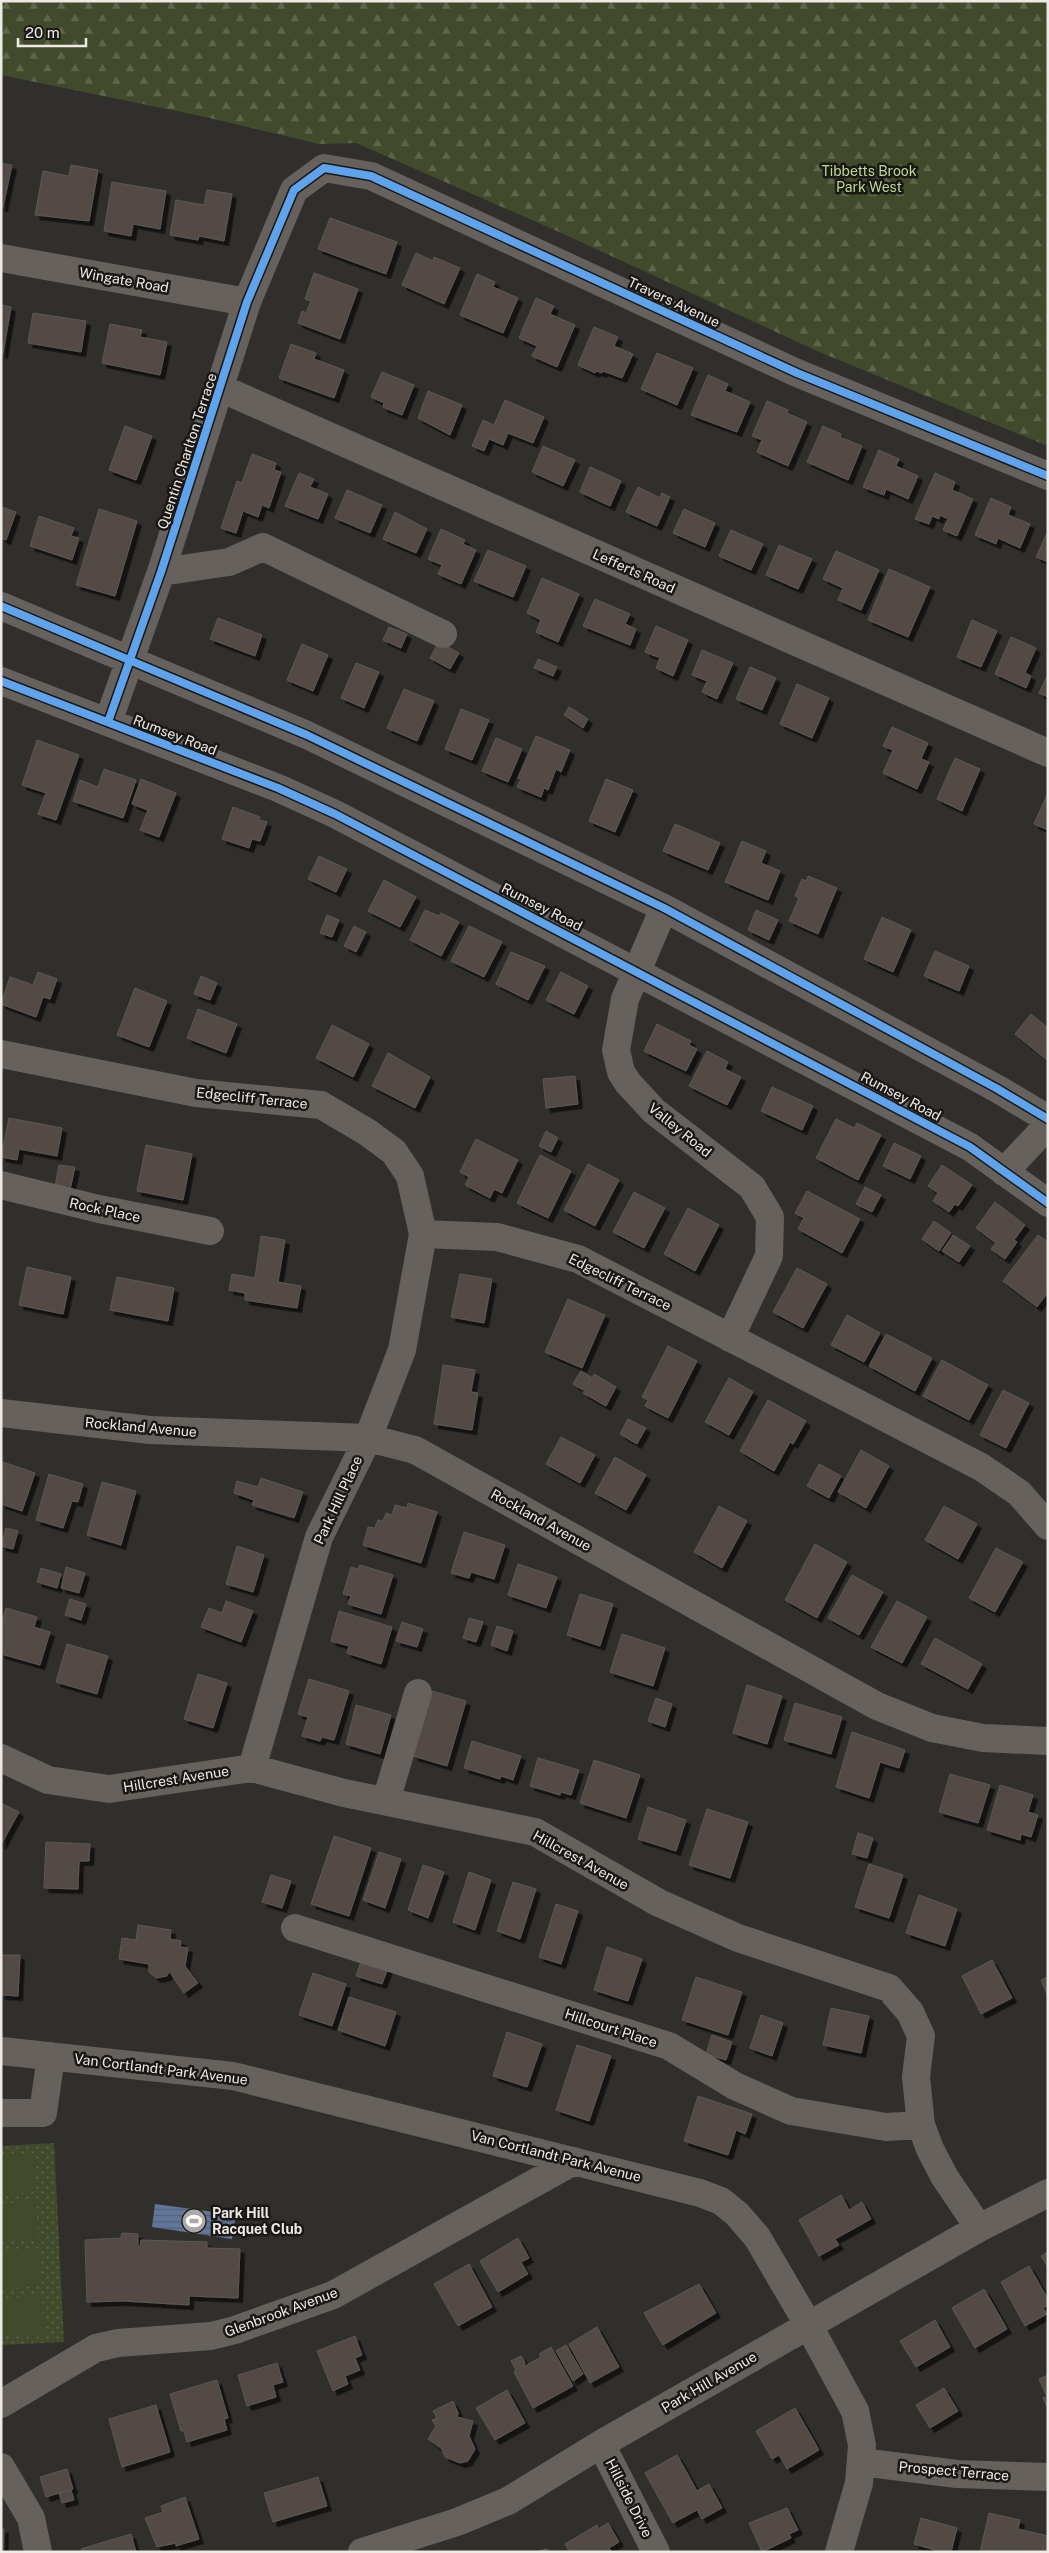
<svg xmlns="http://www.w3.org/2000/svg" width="1049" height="2553" viewBox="0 0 1049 2553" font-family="'Public Sans',sans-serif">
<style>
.forest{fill:url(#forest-firs)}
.park{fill:url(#park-dots)}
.pitch{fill:#414b2b}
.water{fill:url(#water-rules)}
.building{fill:#534944;stroke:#5b5856;filter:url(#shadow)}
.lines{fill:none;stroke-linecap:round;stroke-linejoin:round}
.minor{stroke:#66615c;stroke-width:28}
.cycleway-casing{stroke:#1a1815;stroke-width:11}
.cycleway{stroke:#60a3ed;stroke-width:8}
.labels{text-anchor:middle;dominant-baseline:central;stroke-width:5;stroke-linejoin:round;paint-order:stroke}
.park-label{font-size:14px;fill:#c1d78f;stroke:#1a1815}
.street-label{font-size:14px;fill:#edeae6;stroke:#1a1815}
.poi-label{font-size:14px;font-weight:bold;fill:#edeae6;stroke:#1a1815;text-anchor:start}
</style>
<defs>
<pattern id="forest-firs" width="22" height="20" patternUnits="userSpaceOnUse" patternTransform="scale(1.25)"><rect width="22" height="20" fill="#414b2b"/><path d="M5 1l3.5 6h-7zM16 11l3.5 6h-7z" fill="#5d654a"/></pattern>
<pattern id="park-dots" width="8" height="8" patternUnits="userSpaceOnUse" patternTransform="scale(1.25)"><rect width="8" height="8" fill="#414b2b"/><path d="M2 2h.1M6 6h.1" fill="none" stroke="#5d654a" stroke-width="1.8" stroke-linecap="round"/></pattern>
<pattern id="water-rules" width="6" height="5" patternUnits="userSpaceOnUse" patternTransform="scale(1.25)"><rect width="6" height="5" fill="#61769a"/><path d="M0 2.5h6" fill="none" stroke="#556074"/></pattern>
<filter id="shadow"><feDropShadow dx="4.5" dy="4.5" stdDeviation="0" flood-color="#0009"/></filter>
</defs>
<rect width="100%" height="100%" fill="#312f2c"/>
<path class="forest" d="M1 1H1048V446L817 351 557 231 356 143 319 144 201 116 1 75Z"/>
<path class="park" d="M54 2143 64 2342 1 2345V2146Z"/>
<path class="pitch" d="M33 2155 35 2192 1 2194V2157Z
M36 2201 38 2239 1 2241V2204Z
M39 2249 41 2286 1 2289V2251Z
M42 2296 44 2334 1 2336V2299Z"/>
<path class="water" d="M155 2204 236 2215 232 2239 152 2227Z"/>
<path class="building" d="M1 163 12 165 3 207H1Z
M71 165 98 170 89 221 35 215 43 171 69 176Z
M112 182 166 191 160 229 133 224 131 236 104 231Z
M207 190 232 194 224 241 199 236 198 240 170 235 176 200 204 205Z
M330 218 397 242 386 274 318 249Z
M416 253 433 261 434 257 460 268 444 304 402 285Z
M314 273 358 289 340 339 298 323 302 311 306 313 311 301 305 299Z
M477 274 495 282 493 287 518 298 503 333 460 315Z
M536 298 554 306 550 314 575 325 557 367 532 356 537 346 519 338Z
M1 305 11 307 3 354H1Z
M33 313 86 321 81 352 28 343Z
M110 324 142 330 140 337 167 342 160 375 102 363Z
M594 327 618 337 614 346 633 354 622 378 603 371 602 373 596 371 595 373 578 365Z
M291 344 316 353 314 359 344 370 334 398 279 378Z
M657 353 693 368 677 405 641 389Z
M382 372 414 385 402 415 383 407 384 403 371 397Z
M708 375 728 384 725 391 750 402 737 432 691 415Z
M428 391 462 405 450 435 418 418Z
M505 400 544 417 533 443 508 433 503 445 489 439 484 451 472 446 483 420 494 425Z
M767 401 788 410 787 413 807 422 788 466 757 452 762 440 752 436Z
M125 426 152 436 136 480 109 470Z
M823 426 841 434 840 437 862 446 848 480 807 462Z
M543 446 575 460 563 486 532 472Z
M879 450 899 459 896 466 918 476 908 499 886 489 884 495 863 487Z
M252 454 276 463 274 470 281 472 269 508 262 505 258 517 243 511 236 533 221 528 237 481 242 483Z
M590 467 621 481 610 506 580 492Z
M299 473 314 479 310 487 328 494 318 519 285 506Z
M935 473 955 482 952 490 973 499 957 536 943 530 948 519 940 515 939 519 932 516 929 524 915 519Z
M638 487 660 498 662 493 670 497 657 526 626 512Z
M347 490 382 505 370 533 335 518Z
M991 498 1011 507 1008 515 1030 524 1020 548 998 538 996 544 975 535Z
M1 507 16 512 6 540 1 538Z
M99 509 137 521 115 596 76 585Z
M684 509 715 523 705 547 673 533Z
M395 512 427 529 416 553 383 539Z
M39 516 74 528 71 536 79 538 72 560 30 546Z
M441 529 465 540 463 544 476 550 461 584 438 574 442 565 428 559Z
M731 530 763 544 751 570 719 556Z
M1048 531V562L1036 557Z
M779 545 812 559 798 589 766 575Z
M488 550 526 566 513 597 474 581Z
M836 551 879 570 861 610 838 600 843 588 823 579Z
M889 569 930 587 908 637 868 620Z
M542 578 579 594 558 642 536 632 541 620 527 613Z
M595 599 630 614 625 624 636 629 630 645 583 626Z
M218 618 262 635 255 656 210 639Z
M972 620 997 631 981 667 957 657Z
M656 626 688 640 673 676 656 668 660 658 645 652Z
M389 627 407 634 401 648 383 640Z
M1011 637 1036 648 1025 673 1031 676 1026 688 995 674Z
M439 642 459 653 450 669 430 658Z
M302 644 328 655 313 691 287 680Z
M702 650 733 663 717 699 702 692 707 681 692 675Z
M538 659 557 667 553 676 534 668Z
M356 663 379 672 364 708 341 698Z
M750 667 776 678 762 710 736 699Z
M1048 674V697L1039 693Z
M797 684 829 698 812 738 780 724Z
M404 689 434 701 417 741 387 728Z
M569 707 588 719 583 728 564 715Z
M461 709 489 720 472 760 445 749Z
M892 727 928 743 921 759 929 762 917 789 883 773 893 750 883 746Z
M536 736 570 750 561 772 556 769 548 790 544 788 541 797 517 787 521 779 518 778Z
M496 738 522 749 508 782 482 771Z
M37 740 79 755 56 820 38 814 46 793 22 785Z
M955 758 980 769 962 811 937 799Z
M104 769 136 780 123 818 73 801 80 780 98 787Z
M141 779 176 793 159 837 140 830 148 810 132 804Z
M606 779 633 790 615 832 589 821Z
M1047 795 1048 796V830L1034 824Z
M233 807 260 817 259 820 267 822 260 841 252 839 249 848 222 839Z
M675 824 720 843 708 870 663 851Z
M742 841 766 851 761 863 780 871 768 900 725 882Z
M319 856 347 869 336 892 308 879Z
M808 876 837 888 818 934 789 921 799 898 795 896 802 879 806 881Z
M384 880 416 897 400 927 368 911Z
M425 910 439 916 441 913 459 922 441 956 410 940Z
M756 910 778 920 769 940 748 930Z
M327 915 339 920 332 937 320 933Z
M882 917 911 930 893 972 864 959Z
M354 926 366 932 356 952 344 946Z
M469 926 502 942 484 977 451 961Z
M935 951 969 966 959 991 924 976Z
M511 952 545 966 528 1000 496 984Z
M38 972 57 979 50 999 43 997 36 1017 1 1004 10 977 33 985Z
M561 972 588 986 574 1014 546 1000Z
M201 976 217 983 210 1000 194 994Z
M135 988 167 1001 149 1047 117 1035Z
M198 1009 237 1024 226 1053 187 1038Z
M1031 1014 1048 1028V1061L1015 1034Z
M657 1024 691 1041 689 1045 697 1049 686 1071 644 1051Z
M332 1025 369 1044 353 1077 316 1058Z
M707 1051 728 1062 725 1069 741 1077 727 1105 689 1086Z
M388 1053 430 1077 415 1108 372 1086Z
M575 1076 578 1104 546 1108 543 1079Z
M772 1087 813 1106 802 1130 761 1111Z
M9 1118 62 1128 57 1156 19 1149 17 1160 1 1157Z
M836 1119 854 1128 857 1123 881 1135 858 1180 816 1158Z
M546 1131 558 1138 551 1152 539 1146Z
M476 1139 518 1160 502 1193 494 1189 490 1198 465 1185 469 1177 460 1172Z
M894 1143 921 1156 910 1179 883 1166Z
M146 1145 192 1154 183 1200 137 1191Z
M540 1155 571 1171 548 1218 517 1203Z
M588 1164 619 1180 595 1226 564 1210Z
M59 1165 75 1167 70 1190 55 1187Z
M942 1165 972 1185 958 1206 955 1204 949 1212 933 1201 938 1193 928 1186Z
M865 1187 881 1195 872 1212 856 1204Z
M807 1191 860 1219 842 1253 798 1229 804 1218 795 1213Z
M634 1192 665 1208 644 1248 613 1232Z
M995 1202 1025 1225 1014 1240 1017 1242 1005 1259 991 1249 996 1243 976 1228Z
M688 1208 719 1225 695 1271 664 1254Z
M934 1221 951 1233 939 1251 922 1239Z
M953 1235 970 1246 959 1262 942 1251Z
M1038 1235 1048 1242V1292L1037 1307 1003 1281Z
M261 1236 285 1240 278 1282 301 1286 297 1308 245 1300V1293L229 1290 232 1274 255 1278Z
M27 1267 71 1277 63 1314 19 1305Z
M797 1268 827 1284 803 1328 773 1312Z
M460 1274 492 1279 484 1323 451 1317Z
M117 1277 174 1288 168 1321 110 1310Z
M568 1299 605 1315 582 1368 545 1352Z
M847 1315 880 1333 864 1362 831 1345Z
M886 1334 932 1358 915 1391 869 1366Z
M668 1346 697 1361 668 1418 645 1406 648 1400 642 1397Z
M942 1360 988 1385 969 1420 923 1396Z
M443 1365 475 1370 471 1392 478 1393 472 1430 434 1424Z
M581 1371 591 1377 583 1390 573 1384Z
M594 1374 616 1387 606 1406 583 1393Z
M729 1378 753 1392 729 1435 705 1422Z
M1003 1390 1029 1403 1006 1448 980 1435Z
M768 1400 806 1421 793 1444 790 1442 774 1471 740 1451Z
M628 1419 646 1428 637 1444 620 1434Z
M561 1437 595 1455 580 1483 546 1464Z
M861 1450 889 1466 866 1508 838 1492Z
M615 1457 646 1475 626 1510 595 1493Z
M3 1462 35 1473 22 1511 1 1504Z
M819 1464 841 1476 829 1498 807 1486Z
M49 1474 83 1484 78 1502 72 1501 63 1528 36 1520Z
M261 1478 303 1492 294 1518 252 1505 254 1500 234 1493 237 1481 258 1487Z
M102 1482 136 1491 121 1545 87 1535Z
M408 1503 437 1512 421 1563 363 1545 368 1527 375 1528 378 1520 383 1521 386 1513 392 1515 395 1505 407 1508Z
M719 1506 747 1521 722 1568 694 1552Z
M944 1506 977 1524 958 1559 925 1540Z
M6 1528 18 1531 13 1549 1 1546Z
M464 1532 505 1545 494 1579 471 1572 469 1578 451 1573Z
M815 1544 847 1562 817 1618 785 1600Z
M237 1546 264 1555 253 1592 226 1584Z
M996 1548 1023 1562 995 1612 969 1598Z
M518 1564 557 1577 546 1608 508 1595Z
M360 1565 393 1575 381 1614 348 1604 351 1596 343 1594 351 1567 358 1569Z
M66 1567 85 1573 79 1593 61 1588Z
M41 1568 61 1574 57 1588 37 1582Z
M852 1575 883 1592 859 1635 828 1618Z
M580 1594 613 1604 600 1646 567 1635Z
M70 1599 86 1604 81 1620 65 1615Z
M226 1601 253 1611 241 1642 201 1627 209 1608 222 1613Z
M897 1601 927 1617 902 1663 871 1647Z
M6 1608 37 1617 34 1627 50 1632 40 1665 1 1654V1625Z
M339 1611 392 1627 381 1664 347 1653 349 1646 331 1641Z
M469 1618 483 1622 476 1642 463 1638Z
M402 1622 423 1629 417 1647 396 1641Z
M497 1626 513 1631 507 1651 491 1645Z
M622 1634 665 1648 653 1686 610 1672Z
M935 1638 982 1664 968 1689 921 1664Z
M67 1644 108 1656 97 1694 56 1682Z
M198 1674 227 1683 213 1728 184 1719Z
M309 1679 349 1691 334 1740 322 1737 320 1741 302 1736 308 1717 298 1714Z
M747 1685 782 1696 767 1744 733 1733Z
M432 1691 466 1701 447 1766 413 1756Z
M656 1698 672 1704 665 1727 648 1721Z
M795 1703 842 1717 831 1754 784 1740Z
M356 1705 391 1715 380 1754 346 1744Z
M852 1732 905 1750 899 1768 880 1762 869 1798 836 1787Z
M472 1741 521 1756 513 1780 501 1776 500 1779 464 1768Z
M538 1758 579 1770 571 1795 561 1792 560 1795 530 1786Z
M594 1760 640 1775 626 1818 580 1803Z
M950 1774 990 1785 978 1823 939 1812Z
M1000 1785 1033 1795 1028 1812 1038 1815 1031 1837 1021 1834 1020 1840 987 1830Z
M1 1803 19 1812 1 1845Z
M648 1807 686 1820 676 1851 638 1839Z
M707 1809 748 1822 730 1878 689 1865Z
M858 1833 873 1838 867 1858 852 1854Z
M334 1836 371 1848 349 1916 311 1904Z
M46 1842 90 1844 89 1861H79L78 1889 44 1888Z
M379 1852 401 1859 385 1908 363 1900Z
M869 1864 903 1875 889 1918 855 1907Z
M423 1865 444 1872 428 1918 408 1910Z
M469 1872 491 1880 475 1930 453 1922Z
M271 1875 291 1881 282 1908 262 1902Z
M513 1882 536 1889 520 1939 497 1931Z
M919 1895 957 1909 945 1946 906 1933Z
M556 1904 578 1911 561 1964 539 1957Z
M138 1925 171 1930 170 1939 181 1941 180 1947 188 1948 185 1966 198 1983 184 1993 169 1971 167 1976 156 1978 149 1972V1964L119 1959 122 1938 136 1940Z
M607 1947 642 1959 628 2001 594 1990Z
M1 1955H20L18 1996 1 1995Z
M362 1959 388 1968 382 1984 356 1976Z
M992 1960 1012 1998 981 2014 962 1976Z
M313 1973 346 1984 332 2026 299 2015Z
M696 1977 742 1992 728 2035 682 2020Z
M1048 1977V1996L1041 1980Z
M349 1997 396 2012 385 2046 338 2030Z
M831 2008 869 2016 861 2053 823 2045Z
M761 2015 783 2023 772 2056 750 2048Z
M507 2032 542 2044 527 2087 493 2076Z
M712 2035 732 2042 726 2060 706 2054Z
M577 2045 611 2056 589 2121 556 2110Z
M698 2096 752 2114 745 2134 736 2130 728 2155 684 2141Z
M841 2195 849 2210 862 2202 871 2219 835 2239 839 2245 819 2256 799 2220Z
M122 2233 138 2234V2247H140L141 2240 207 2242V2248L240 2249 238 2298 189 2296V2305L123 2301 87 2302 85 2240 121 2238Z
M518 2238 529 2258 521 2262 528 2274 498 2292 480 2261Z
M1048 2252V2267L1041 2256Z
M469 2264 492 2307 458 2326 434 2284Z
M1029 2266 1048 2299V2305L1043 2308 1047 2314 1025 2326 1001 2282Z
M699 2284 716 2313 663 2345 644 2313Z
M984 2289 1007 2329 975 2348 952 2308Z
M935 2320 950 2347 916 2367 900 2341Z
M597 2327 619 2367 590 2383 569 2344Z
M355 2336 362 2355 355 2358 360 2370 345 2376 348 2384 333 2391 317 2351Z
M566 2345 583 2374 573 2381 556 2351Z
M551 2347 573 2386 533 2408 514 2372 516 2370 511 2361 521 2356 525 2363 523 2367 541 2357 539 2354Z
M277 2363 283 2382 273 2385 276 2397 247 2406 238 2375Z
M1048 2375V2409L1043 2398 1047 2397 1039 2379Z
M217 2380 228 2418 224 2419 227 2430 187 2442 184 2431H181L170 2394Z
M944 2388 958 2411 930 2428 916 2405Z
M507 2390 525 2423 495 2440 476 2408Z
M453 2401 458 2413 457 2417 473 2421 469 2436 475 2449 468 2461 460 2463 445 2457 442 2449 428 2439 436 2426 432 2420 437 2418 433 2411Z
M156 2405 170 2452 122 2467 109 2419Z
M795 2408 819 2450 787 2469 779 2455 772 2459 756 2431Z
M677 2455 697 2491 709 2484 722 2508 702 2519 697 2510 673 2523 645 2473Z
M67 2469 73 2489 46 2497 40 2477Z
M318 2477 327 2506 273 2522 264 2493Z
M71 2490 74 2500 62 2503 59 2493Z
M185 2497 199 2539 176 2546V2543L157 2547 145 2518 163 2512 161 2506Z
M787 2508 798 2530 789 2534 791 2538 762 2552 749 2523Z
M989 2513 1020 2520 1018 2529 1048 2536V2552H980Z
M921 2518 957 2528 951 2552H942L914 2544Z
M608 2523 619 2542 609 2548 611 2551 570 2552 565 2544 597 2525 598 2529Z
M1 2529H4L3 2552H1Z
M131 2534 136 2552H82L81 2549Z
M546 2549 552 2552H538L539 2551Z"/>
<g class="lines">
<path class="minor" d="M1 258 247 302
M220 388 1048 753
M161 572 229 562 263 547 443 634
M1 606 307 735 664 908 996 1088 1048 1119
M1 681 278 788 335 814 970 1147 1048 1203
M108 722 161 572 247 302 294 190 324 168 371 176 797 373 1048 476
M664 908 625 999 616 1050 621 1072 628 1083 654 1111 752 1187 770 1217 769 1256 730 1338
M1 1054 196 1093 321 1105 367 1132 394 1152 410 1176 423 1234 402 1350 368 1438 319 1537 252 1768
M1004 1172 1048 1125
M1 1185 99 1209 210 1231
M423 1234 497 1237 578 1259 981 1467 1019 1493 1048 1526
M1 1413 150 1430 368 1438 415 1450 877 1706 932 1728 983 1738 1048 1741
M1 1758 48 1780 109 1789 252 1768 344 1793 535 1832 659 1903 738 1938 889 1988 910 2012 921 2036 916 2077 921 2125 930 2149 944 2176 979 2228
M386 1801 418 1693
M295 1928 669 2046 735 2086 791 2111 886 2127 921 2125
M1 2051 233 2076 700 2193 721 2201 737 2214 757 2237 809 2326 855 2411 862 2445 859 2483 839 2552
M1 2113H43L51 2056
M1 2404 96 2348 118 2343 211 2336 235 2330 333 2295 574 2161
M601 2444 656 2552
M861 2462 957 2474 1048 2477
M1 2467 31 2518 38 2552
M362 2552 457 2522 508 2501 601 2444 979 2228 1048 2193"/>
<defs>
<path id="cycleway" d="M1 606 307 735 664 908 996 1088 1048 1119
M1 681 278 788 335 814 970 1147 1048 1203
M108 722 161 572 247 302 294 190 324 168 371 176 797 373 1048 476"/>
</defs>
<use href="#cycleway" class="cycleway-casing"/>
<use href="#cycleway" class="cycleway"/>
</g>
<defs>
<symbol id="stadium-disc" viewBox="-11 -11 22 22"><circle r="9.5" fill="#aba9a5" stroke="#1a1815"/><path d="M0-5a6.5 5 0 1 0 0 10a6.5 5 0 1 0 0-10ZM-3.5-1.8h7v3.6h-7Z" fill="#fff"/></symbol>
</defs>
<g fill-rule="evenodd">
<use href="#stadium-disc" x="180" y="2207" width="28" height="28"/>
</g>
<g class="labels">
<g class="park-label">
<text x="869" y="171">Tibbetts Brook<tspan x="869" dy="16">Park West</tspan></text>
</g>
<g class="street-label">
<text transform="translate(124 280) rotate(10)">Wingate Road</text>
<text transform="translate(674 302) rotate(25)">Travers Avenue</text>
<text transform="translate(187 451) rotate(-72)">Quentin Charlton Terrace</text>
<text transform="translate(634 571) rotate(24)">Lefferts Road</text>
<text transform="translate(175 735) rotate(21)">Rumsey Road</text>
<text transform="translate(542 907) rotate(27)">Rumsey Road</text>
<text transform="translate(901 1096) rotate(28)">Rumsey Road</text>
<text transform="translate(252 1098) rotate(6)">Edgecliff Terrace</text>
<text transform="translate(680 1130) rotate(39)">Valley Road</text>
<text transform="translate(105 1210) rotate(12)">Rock Place</text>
<text transform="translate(620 1282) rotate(26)">Edgecliff Terrace</text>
<text transform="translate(141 1427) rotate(5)">Rockland Avenue</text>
<text transform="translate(338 1500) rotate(-65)">Park Hill Place</text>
<text transform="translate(541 1520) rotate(29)">Rockland Avenue</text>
<text transform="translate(176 1779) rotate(-9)">Hillcrest Avenue</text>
<text transform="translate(581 1860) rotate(29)">Hillcrest Avenue</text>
<text transform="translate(611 2028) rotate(18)">Hillcourt Place</text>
<text transform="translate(161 2069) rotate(7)">Van Cortlandt Park Avenue</text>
<text transform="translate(556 2156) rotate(14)">Van Cortlandt Park Avenue</text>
<text transform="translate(281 2312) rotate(-20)">Glenbrook Avenue</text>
<text transform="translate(709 2382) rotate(-30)">Park Hill Avenue</text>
<text transform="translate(954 2471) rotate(5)">Prospect Terrace</text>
<text transform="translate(629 2498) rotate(63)">Hillside Drive</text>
</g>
<g class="poi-label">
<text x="212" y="2213">Park Hill<tspan x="212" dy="16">Racquet Club</tspan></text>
</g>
</g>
<rect width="1049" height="2553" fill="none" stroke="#edeae6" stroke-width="5"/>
<path d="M18 38v8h68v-8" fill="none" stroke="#edeae6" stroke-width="2.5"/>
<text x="25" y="38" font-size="15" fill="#edeae6" stroke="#1a1815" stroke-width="4" paint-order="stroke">20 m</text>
</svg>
